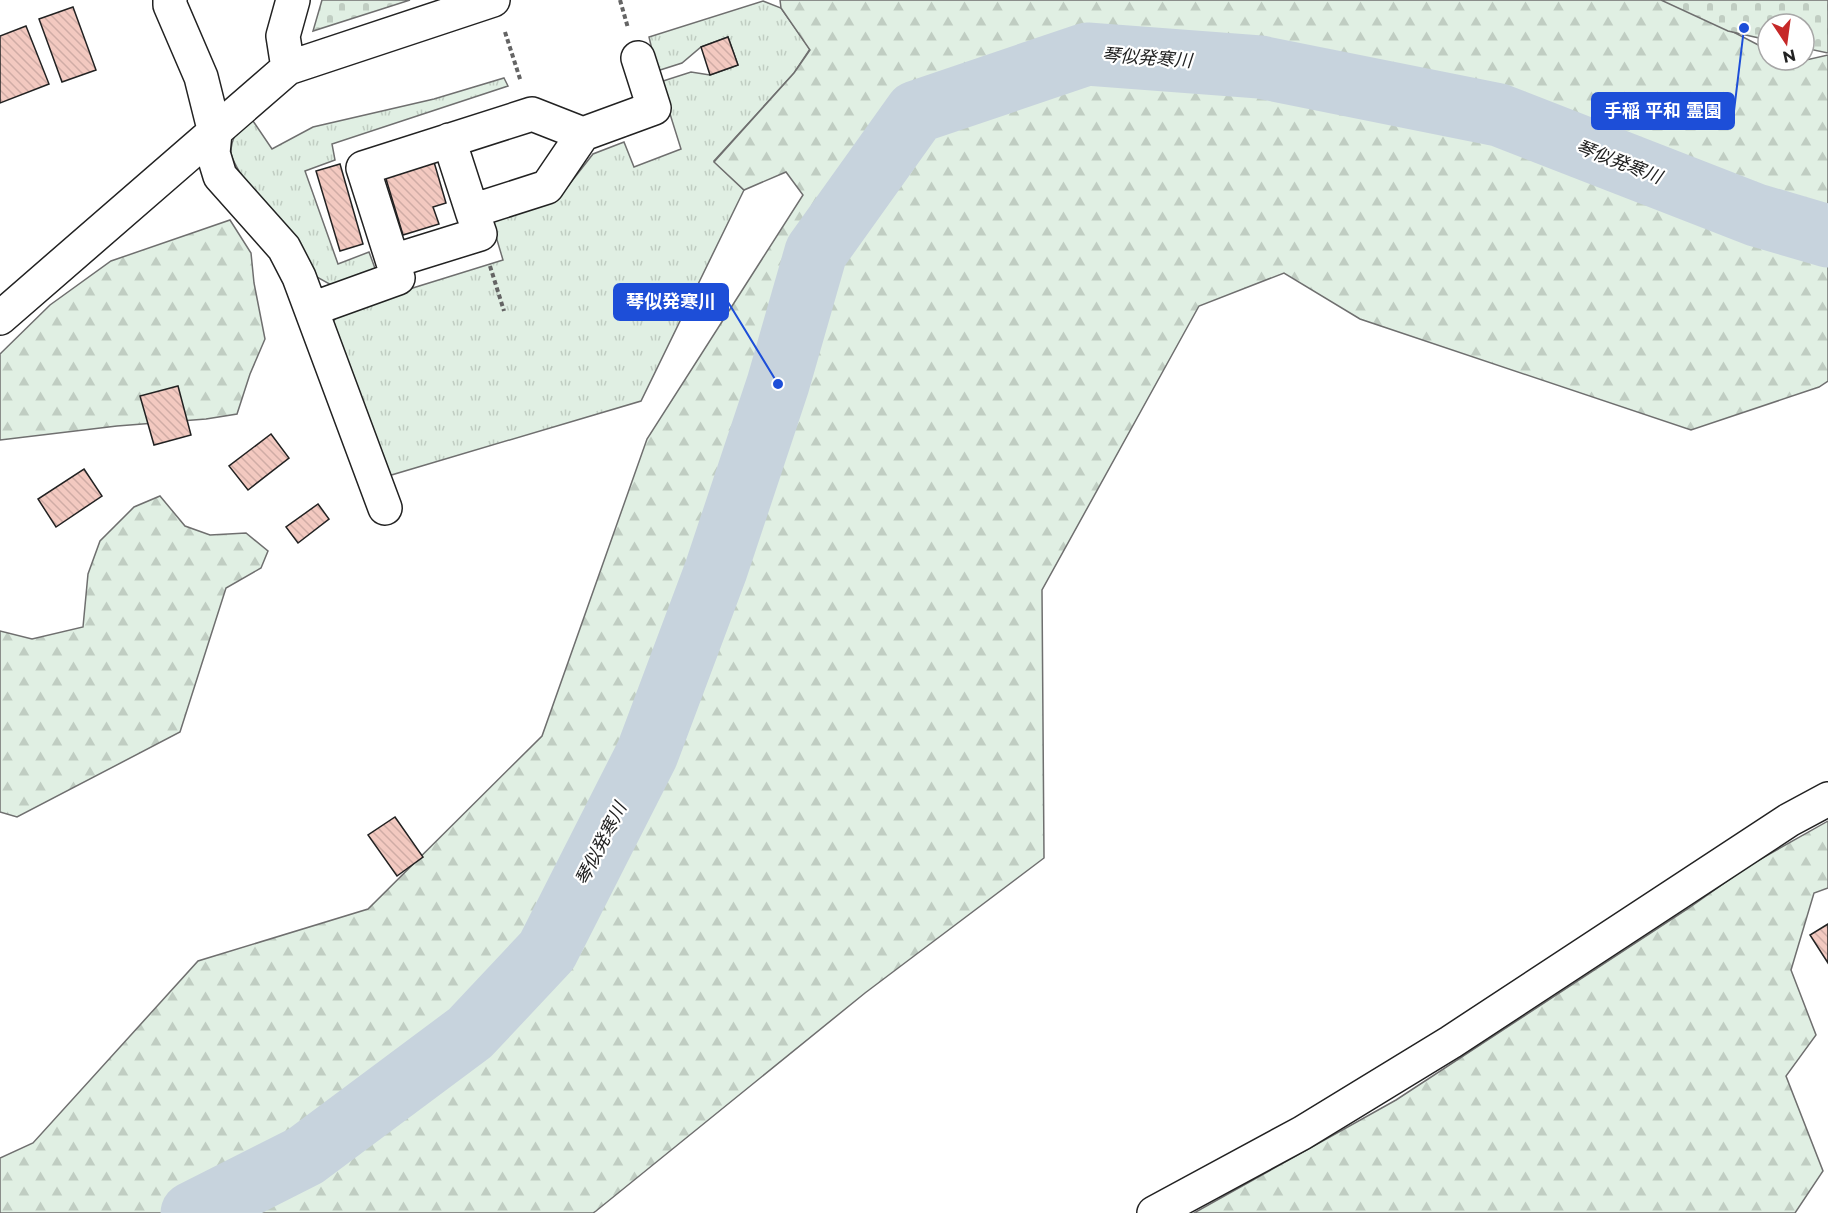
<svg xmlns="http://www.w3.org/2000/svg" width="1828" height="1213" viewBox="0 0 1828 1213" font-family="Montserrat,'Noto Sans JP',sans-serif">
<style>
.grass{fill:url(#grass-tufts);stroke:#6f6f6f;stroke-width:1.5}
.forest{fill:url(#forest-firs);stroke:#6f6f6f;stroke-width:1.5}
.cemetery{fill:url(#cemetery-stones);stroke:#6f6f6f;stroke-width:1.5}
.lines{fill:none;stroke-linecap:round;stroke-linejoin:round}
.river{stroke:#c7d3dd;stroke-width:63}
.building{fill:url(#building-back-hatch);stroke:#222;stroke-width:1.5}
.minor-casing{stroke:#222;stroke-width:36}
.path{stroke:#646464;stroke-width:4;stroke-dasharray:4.5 3;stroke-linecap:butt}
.minor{stroke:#fff;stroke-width:33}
.labels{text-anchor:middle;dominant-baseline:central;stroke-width:4.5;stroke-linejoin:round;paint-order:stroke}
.water-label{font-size:18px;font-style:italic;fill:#222;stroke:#fff}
.leader{fill:none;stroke:#1d4ed8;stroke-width:2}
.callout-dot{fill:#1d4ed8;stroke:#fff;stroke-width:2}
.callout{fill:#1d4ed8;stroke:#1d4ed8;stroke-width:2}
.callout-label{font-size:18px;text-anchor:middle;font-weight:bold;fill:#fff}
</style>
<defs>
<pattern id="grass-tufts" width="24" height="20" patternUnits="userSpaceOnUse" patternTransform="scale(1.5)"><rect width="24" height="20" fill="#e0efe3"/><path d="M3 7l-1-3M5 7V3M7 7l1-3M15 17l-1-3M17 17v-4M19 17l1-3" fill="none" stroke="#c0cdc2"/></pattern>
<pattern id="forest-firs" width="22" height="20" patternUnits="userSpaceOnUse" patternTransform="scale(1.5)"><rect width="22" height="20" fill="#e0efe3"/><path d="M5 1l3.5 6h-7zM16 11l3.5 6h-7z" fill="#c0cdc2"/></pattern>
<pattern id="cemetery-stones" width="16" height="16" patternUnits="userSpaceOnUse" patternTransform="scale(1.5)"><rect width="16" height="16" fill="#e0efe3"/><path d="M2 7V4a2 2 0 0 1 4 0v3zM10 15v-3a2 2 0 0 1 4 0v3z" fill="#c0cdc2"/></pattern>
<pattern id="building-back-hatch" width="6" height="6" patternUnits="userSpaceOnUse" patternTransform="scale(1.5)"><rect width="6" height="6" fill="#f3c9c0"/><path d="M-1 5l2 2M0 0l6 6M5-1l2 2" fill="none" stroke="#d0aca5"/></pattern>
</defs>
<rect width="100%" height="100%" fill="#fff"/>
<path class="grass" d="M763 1 781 8 810 49 794 73 714 161 744 190 641 401 388 476 332 323 342 310 503 260 492 223 498 217 560 196 593 154 624 142 634 167 681 149 660 82 691 72 710 75 738 65 728 37 701 47 682 63 657 71 649 37Z
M504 78 508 86 332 144 335 160 305 171 338 264 369 252 376 271 333 286 315 276C301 257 231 170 231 152 231 137 240 127 249 115L272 149 313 127 434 99Z"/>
<path class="forest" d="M780 0H1672L1768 50V60H1787L1793 63 1828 55V381L1819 387 1691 430 1360 319 1284 273 1199 306 1042 590 1044 858 865 993 596 1211 593 1213H0V1158L33 1143 198 961 368 909 542 736 647 439 803 195 786 172 744 190 714 162 794 73 810 50 781 8Z
M230 220 251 253 254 283 265 339 250 374 237 414 206 419 117 426 0 440V354L50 305 111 261Z
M160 496 185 526 210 535 246 533 268 551 261 568 226 588 180 732 17 817 0 812V631L32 639 83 627 88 574 100 541 134 507Z
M1828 821V888L1814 893 1791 970 1816 1035 1786 1076 1823 1171 1795 1213H1194L1396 1100 1689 908 1750 865Z"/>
<path class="cemetery" d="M322 0H410L313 31Z
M1661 0H1828V53L1804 48V24H1768V40L1728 31Z"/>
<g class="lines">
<path class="river" d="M192 1213 305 1156 470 1033 547 951 647 754 716 570 778 384 816 252 916 112 1087 54 1260 67 1499 115 1756 215 1828 236"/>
</g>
<path class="building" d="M73 7 96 70 62 82 39 19Z
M26 26 49 84 0 103V36Z
M728 37 738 65 710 75 701 47Z
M432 155 446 203 433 207 439 224 403 235 383 169Z
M340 164 363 244 340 251 316 171Z
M178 386 191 435 154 445 140 396Z
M271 434 289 458 248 490 229 466Z
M84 469 102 496 56 527 38 499Z
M318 504 329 519 298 543 286 527Z
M395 817 423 857 397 876 368 835Z
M1828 924V963L1810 935Z"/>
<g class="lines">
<defs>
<path id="minor" d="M170 0V5L201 77 215 133 213 153 220 176 284 248 299 277 385 508
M288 68 283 36 293 0
M449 140 472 211
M393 261 480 234 472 211 547 187 583 134
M312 309 398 278 363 168 532 114 583 134 654 108 638 58
M0 318 288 68 493 0
M1154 1213 1302 1133 1451 1042 1789 820 1828 799"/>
</defs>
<use href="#minor" class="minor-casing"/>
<path class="path" d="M620 0 628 28
M505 32 521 82
M490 266 504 311"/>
<use href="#minor" class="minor"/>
</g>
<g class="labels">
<g class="water-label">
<text transform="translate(1147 58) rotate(4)">琴似発寒川</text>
<text transform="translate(1619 162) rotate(21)">琴似発寒川</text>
<text transform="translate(601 844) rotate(-63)">琴似発寒川</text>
</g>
</g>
<path class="leader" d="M1744 28L1734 111M778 384L728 302"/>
<g class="callout-dot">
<circle cx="1744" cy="28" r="6"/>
<circle cx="778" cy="384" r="6"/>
</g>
<g class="callout">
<rect x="1592" y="93" width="142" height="36" rx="6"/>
<rect x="614" y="284" width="114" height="36" rx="6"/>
</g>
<g class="callout-label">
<text x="1663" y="117">手稲 平和 霊園</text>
<text x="671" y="308">琴似発寒川</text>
</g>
<g transform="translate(1786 42) rotate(167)"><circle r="28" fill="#ffffff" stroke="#a7a7a7" stroke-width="1.5"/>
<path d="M0-4.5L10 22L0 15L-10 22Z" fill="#c62828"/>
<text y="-9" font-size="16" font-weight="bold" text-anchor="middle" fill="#222222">N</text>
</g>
</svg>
